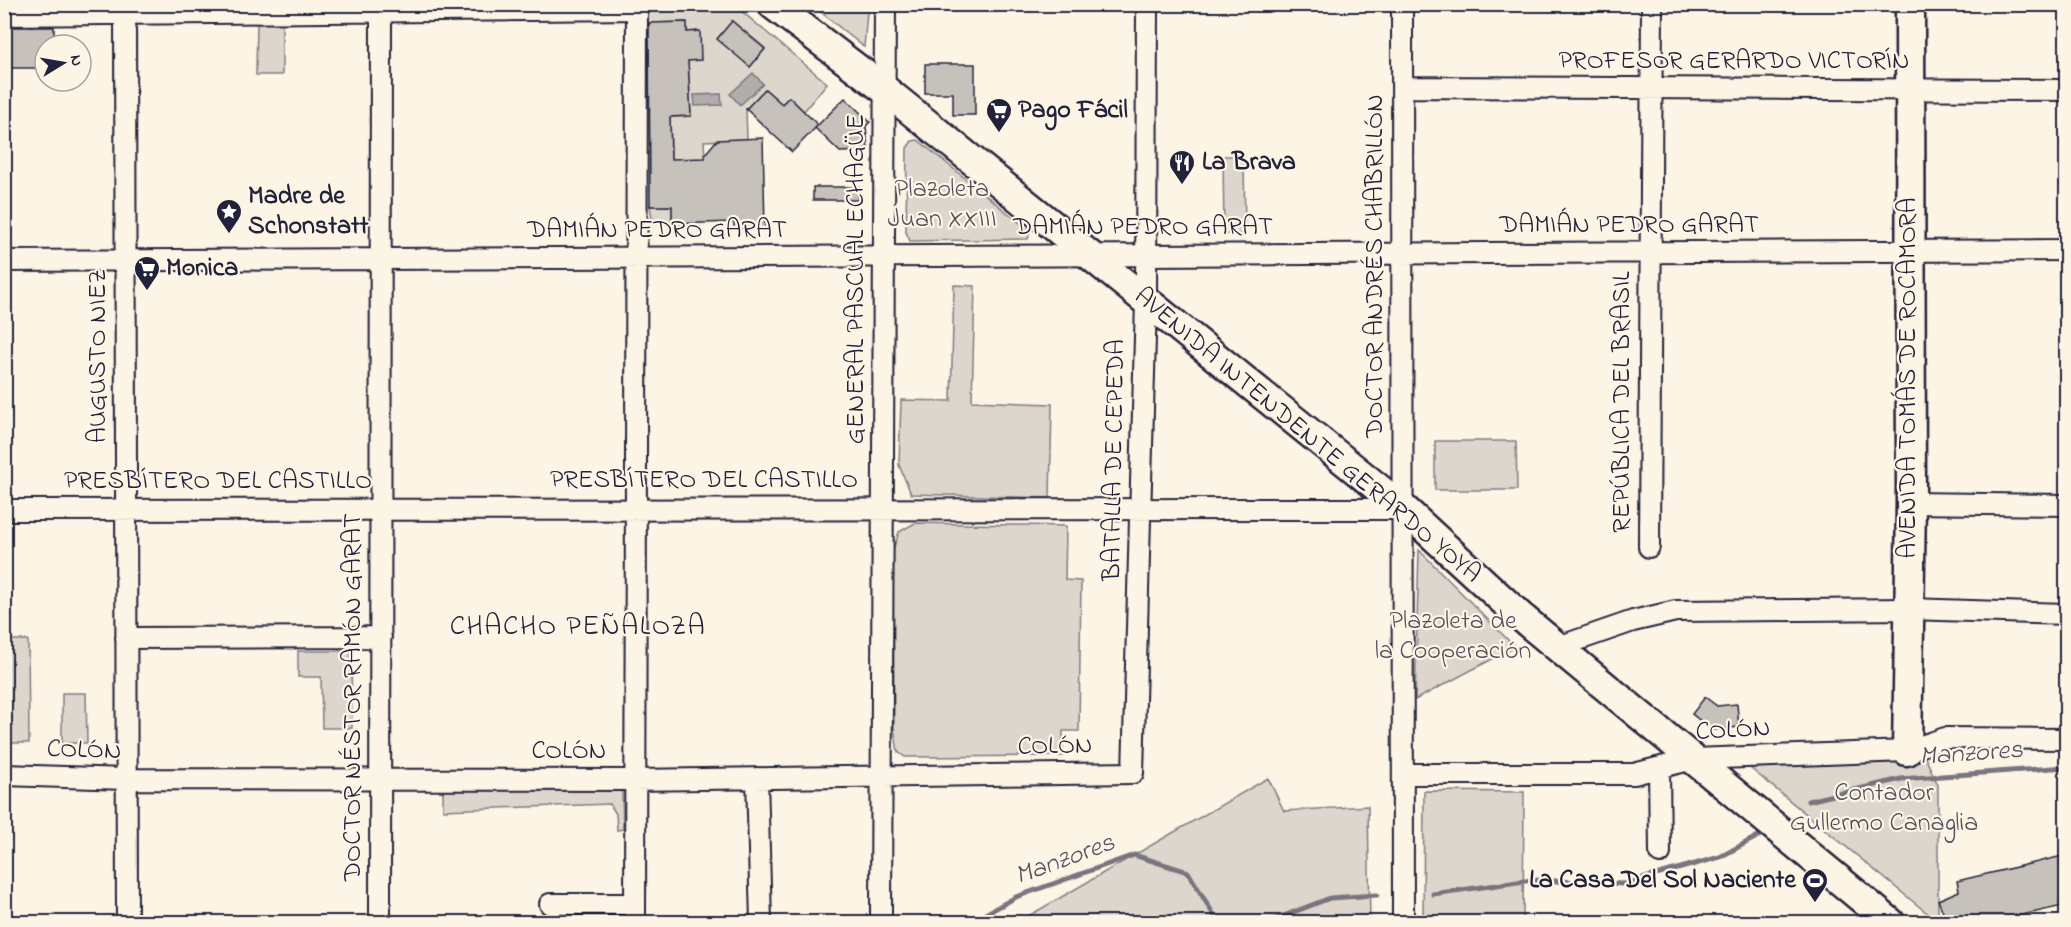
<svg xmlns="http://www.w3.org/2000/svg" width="2071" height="927" viewBox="0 0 2071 927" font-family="'Indie Flower',sans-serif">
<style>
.green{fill:#dcd6cc;stroke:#7f7c84;stroke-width:1.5;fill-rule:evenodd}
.water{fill:#b2adab;stroke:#78757e;stroke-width:1.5}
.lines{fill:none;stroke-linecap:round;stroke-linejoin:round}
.stream{stroke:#78757e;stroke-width:5}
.building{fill:#c6c1bb;stroke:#22223b;stroke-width:1.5}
.street-casing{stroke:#22223b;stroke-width:24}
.secondary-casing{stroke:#22223b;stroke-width:33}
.street{stroke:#fcf5e5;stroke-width:20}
.secondary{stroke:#fcf5e5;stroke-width:28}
.labels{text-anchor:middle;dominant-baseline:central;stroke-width:4.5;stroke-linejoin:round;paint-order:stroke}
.street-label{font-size:26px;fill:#22223b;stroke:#fcf5e5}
.poi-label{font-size:26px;font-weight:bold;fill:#22223b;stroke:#fcf5e5;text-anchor:start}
.park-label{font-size:26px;fill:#504f5f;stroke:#fcf5e5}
.water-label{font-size:27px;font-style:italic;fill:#545362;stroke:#fcf5e5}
.quarter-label{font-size:28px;letter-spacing:1.5px;fill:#22223b;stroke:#fcf5e5}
</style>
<rect width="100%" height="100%" fill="#fcf5e5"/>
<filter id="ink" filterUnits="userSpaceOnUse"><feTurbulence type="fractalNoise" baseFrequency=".0167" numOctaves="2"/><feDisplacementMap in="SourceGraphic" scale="12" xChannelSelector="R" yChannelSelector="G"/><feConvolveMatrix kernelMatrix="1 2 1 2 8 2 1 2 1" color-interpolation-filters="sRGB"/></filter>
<g filter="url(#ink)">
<path class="green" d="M648 5H734L827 83 804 111 789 97 782 104 765 89 746 109 747 139 704 141 705 157 733 156 734 198 671 159 670 117 691 116 688 61 699 31 687 32 686 22 647 23ZM732 21 765 48 750 67Z
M862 8 867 12 864 47 817 9Z
M257 21H282V75H256Z
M918 140 1030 231 1028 239 910 241 906 232 907 148 912 141Z
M1223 156H1244L1245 234H1224Z
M650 206H672V224H657L652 218Z
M954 285 975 286 972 401 1052 404 1050 498 911 494 899 465 901 400 951 401Z
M1435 441H1516L1517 490H1435Z
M915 523 1066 526 1065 580 1081 581 1079 731H1063V756L905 757 898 752 894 728 893 550 899 532Z
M1419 550 1515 647 1415 700Z
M5 640H28L29 743H6Z
M298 651H351L352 728H322L321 677H298Z
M62 693H86L87 743H62Z
M1924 755 1938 785V922L1739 759Z
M1268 778 1284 811 1368 806 1370 922H1018Z
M443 786 614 787 622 792 623 829 617 830 616 814 610 804 443 810Z
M1424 791 1524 792 1523 922H1423Z"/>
<path class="water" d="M753 73 763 84 740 105 730 94Z
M721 94 722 105 695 106 694 95Z"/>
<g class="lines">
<path class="stream" d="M1808 801 1901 779 2066 767
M1433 894 1532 880 1624 884 1720 857 1762 834
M971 922 1016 897 1134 855 1188 872 1218 922
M1268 922 1330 898 1377 895"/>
</g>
<path class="building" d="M732 21 765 49 750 67 717 39Z
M687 22V32L700 31 701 60 688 61 691 116 670 117 671 159 705 158V154L717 140 763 138 765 229H734V222L672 224V206H650L649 23Z
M4 27H54V45H45V68H4Z
M925 64H975V115H953V93H925Z
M765 89 782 104 789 97 818 125 792 152 746 109Z
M845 98 870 122 866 126 868 151 840 152 815 128Z
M813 187H858V200H813Z
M1705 697 1717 706 1737 704 1739 727 1712 730 1692 714Z
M2067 855V905L1991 922H1947L1938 900 1959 891 1957 881Z"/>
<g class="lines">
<defs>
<path id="street" d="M125 4 127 922
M1402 4 1403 922
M4 15 637 9
M1402 87 2066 90
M4 261 2066 250
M1911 503 2066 505
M4 510 1404 509
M1649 547 1652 4
M126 638 381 637
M1558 647 1633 621 1676 611 1909 609 2066 614
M1659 768 1660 853
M1403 774H1634L1693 759 1907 751 1945 738 2066 739
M4 775 126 779 635 780 1133 773 1146 301 1147 4
M757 778 761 922
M550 904H635
M881 914 885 4
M380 922 381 4
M635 922 637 4"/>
<path id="secondary" d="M772 4 884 89 1404 509 1520 616 1890 922
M1907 751 1911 503 1910 4"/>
</defs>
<use href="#street" class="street-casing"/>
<use href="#secondary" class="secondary-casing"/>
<use href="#street" class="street"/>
<use href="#secondary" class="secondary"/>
</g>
</g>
<defs>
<symbol id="supermarket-pin" viewBox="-11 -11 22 30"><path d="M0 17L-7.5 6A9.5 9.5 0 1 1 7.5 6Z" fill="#22223b" stroke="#fcf5e5"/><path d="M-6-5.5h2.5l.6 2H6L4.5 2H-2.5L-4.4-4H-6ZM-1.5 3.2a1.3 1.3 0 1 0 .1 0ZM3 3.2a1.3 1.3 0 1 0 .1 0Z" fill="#fff"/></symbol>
<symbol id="restaurant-pin" viewBox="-11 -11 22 30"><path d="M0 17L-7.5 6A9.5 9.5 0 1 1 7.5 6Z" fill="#22223b" stroke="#fcf5e5"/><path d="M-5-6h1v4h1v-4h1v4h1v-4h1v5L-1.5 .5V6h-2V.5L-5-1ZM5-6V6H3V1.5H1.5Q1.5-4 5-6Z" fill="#fff"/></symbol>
<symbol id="sight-pin" viewBox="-11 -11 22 30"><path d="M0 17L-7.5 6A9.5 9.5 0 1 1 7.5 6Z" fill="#22223b" stroke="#fcf5e5"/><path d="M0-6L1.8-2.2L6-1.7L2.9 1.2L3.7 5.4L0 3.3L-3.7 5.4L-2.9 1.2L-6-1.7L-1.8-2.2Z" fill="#fff"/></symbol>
<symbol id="stadium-pin" viewBox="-11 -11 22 30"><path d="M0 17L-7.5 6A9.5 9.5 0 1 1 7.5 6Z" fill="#22223b" stroke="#fcf5e5"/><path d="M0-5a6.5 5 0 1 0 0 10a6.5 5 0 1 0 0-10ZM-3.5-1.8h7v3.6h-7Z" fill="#fff"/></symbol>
</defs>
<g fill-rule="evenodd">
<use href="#supermarket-pin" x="984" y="96" width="30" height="40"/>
<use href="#restaurant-pin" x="1167" y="148" width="30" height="40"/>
<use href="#sight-pin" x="214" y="197" width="30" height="40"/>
<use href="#supermarket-pin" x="132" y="254" width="30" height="40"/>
<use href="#stadium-pin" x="1800" y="866" width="30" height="40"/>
</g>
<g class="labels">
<g class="street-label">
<text x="1734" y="62">PROFESOR GERARDO VICTORÍN</text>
<text x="1629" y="226">DAMIÁN PEDRO GARAT</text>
<text x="1143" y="228">DAMIÁN PEDRO GARAT</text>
<text x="657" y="231">DAMIÁN PEDRO GARAT</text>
<text transform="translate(1376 266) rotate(-90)">DOCTOR ANDRÉS CHABRILLÓN</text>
<text transform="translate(857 279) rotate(-90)">GENERAL PASCUAL ECHAGÜE</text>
<text transform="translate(99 356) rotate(-90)">AUGUSTO NIEZ</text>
<text transform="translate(1909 378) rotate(-90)">AVENIDA TOMÁS DE ROCAMORA</text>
<text transform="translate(1623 402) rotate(-90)">REPÚBLICA DEL BRASIL</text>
<text transform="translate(1307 436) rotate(40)">AVENIDA INTENDENTE GERARDO YOYA</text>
<text transform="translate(1115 460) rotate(-89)">BATALLA DE CEPEDA</text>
<text x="704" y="481">PRESBÍTERO DEL CASTILLO</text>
<text x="218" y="482">PRESBÍTERO DEL CASTILLO</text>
<text transform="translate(354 697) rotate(-90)">DOCTOR NÉSTOR RAMÓN GARAT</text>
<text transform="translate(1733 731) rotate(-3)">COLÓN</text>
<text transform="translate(1055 747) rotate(-1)">COLÓN</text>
<text transform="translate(84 751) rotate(2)">COLÓN</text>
<text x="569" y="752">COLÓN</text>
</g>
<g class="poi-label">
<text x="1018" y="111">Pago Fácil</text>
<text x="1202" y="163">La Brava</text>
<text x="248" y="197">Madre de<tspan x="248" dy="30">Schonstatt</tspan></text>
<text x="166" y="269">Monica</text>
<text x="1796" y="881" text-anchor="end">La Casa Del Sol Naciente</text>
</g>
<g class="park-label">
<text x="942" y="190">Plazoleta<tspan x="942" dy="30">Juan XXIII</tspan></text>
<text x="1453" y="622">Plazoleta de<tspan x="1453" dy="30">la Cooperación</tspan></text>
<text x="1884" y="794">Contador<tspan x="1884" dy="30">Gullermo Canaglia</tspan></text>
</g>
<g class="water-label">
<text transform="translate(1971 754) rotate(-4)">Manzores</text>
<text transform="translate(1065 860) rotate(-20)">Manzores</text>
</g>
<g class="quarter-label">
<text x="578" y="627">CHACHO PEÑALOZA</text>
</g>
</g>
<rect width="2071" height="927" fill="none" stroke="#fcf5e5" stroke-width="24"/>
<rect x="12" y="12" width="2047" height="903" fill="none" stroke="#22223b" stroke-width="2" filter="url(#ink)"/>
<g transform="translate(63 63) rotate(79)"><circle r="28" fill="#fcf5e5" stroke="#a5a1a1" stroke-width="1.5"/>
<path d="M0-4.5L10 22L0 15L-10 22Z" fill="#22223b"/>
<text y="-9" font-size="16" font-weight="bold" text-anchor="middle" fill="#22223b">N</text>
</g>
</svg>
